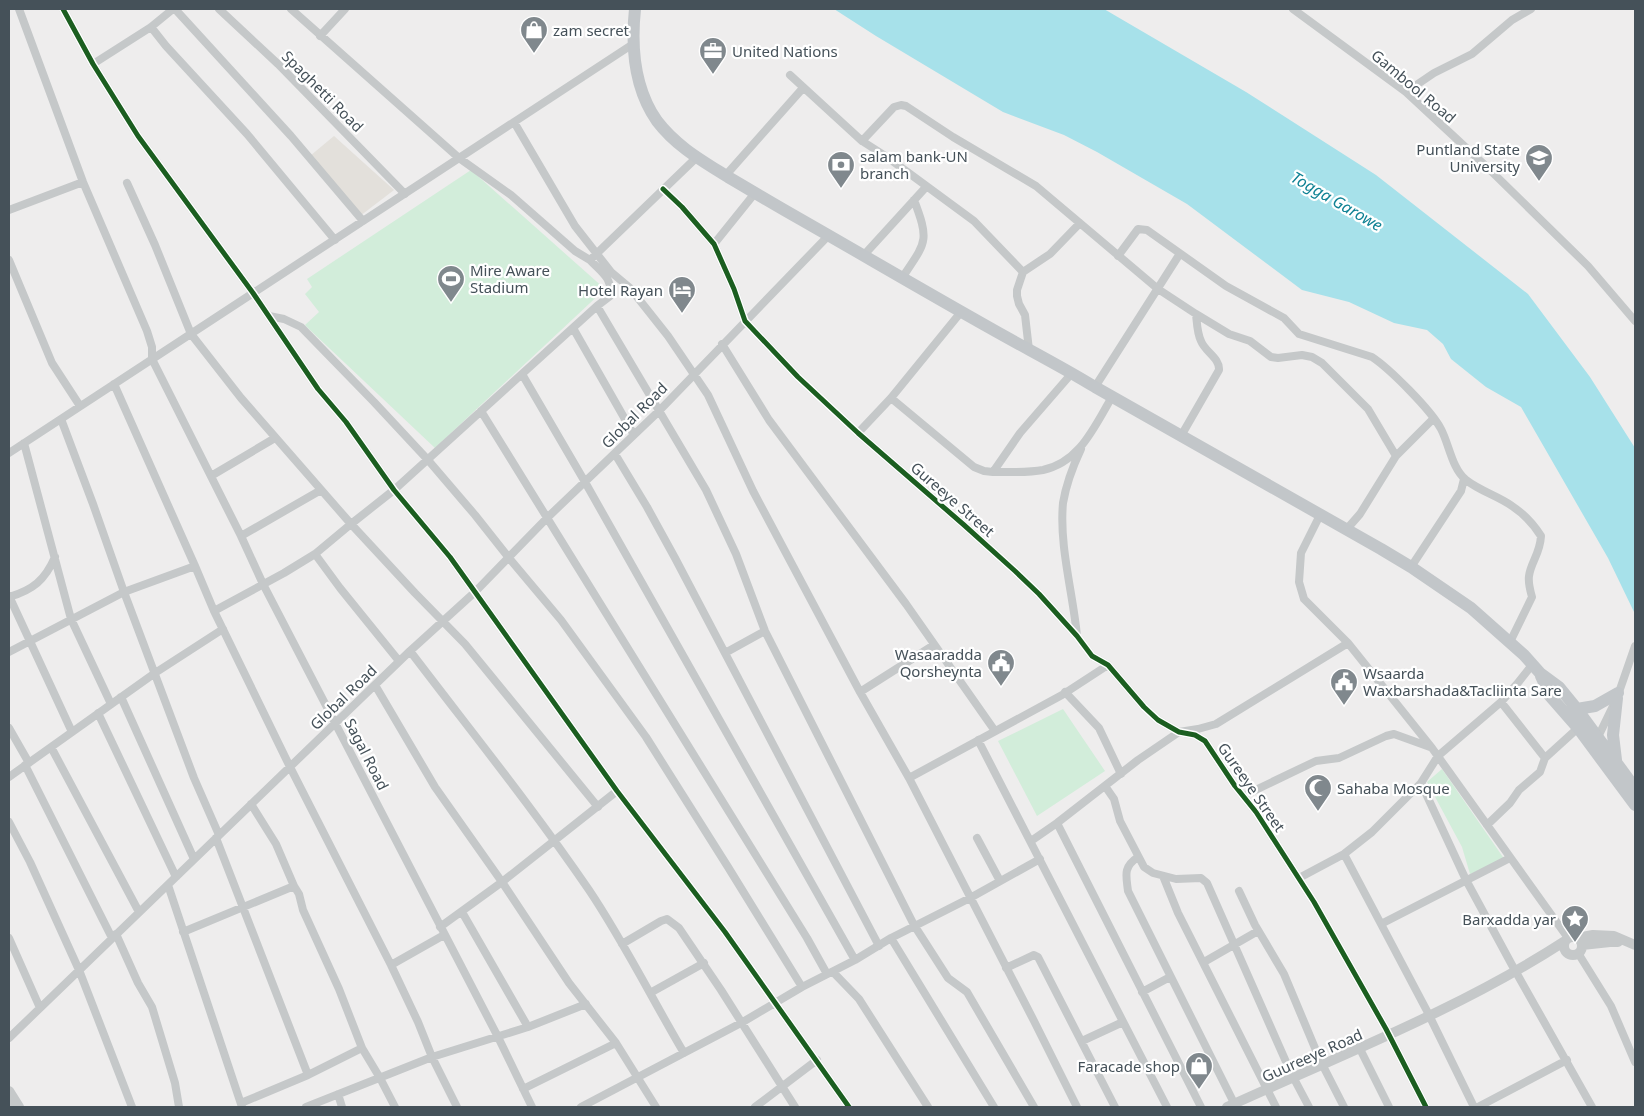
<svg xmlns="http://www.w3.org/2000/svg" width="1644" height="1116" viewBox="0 0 1644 1116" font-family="'Noto Sans',sans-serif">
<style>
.commercial{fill:#e3e0db}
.green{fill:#d2edda}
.water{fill:#a7e1ea}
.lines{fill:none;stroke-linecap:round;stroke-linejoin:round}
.minor{stroke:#c5c8c9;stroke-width:8}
.tertiary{stroke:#c5c8c9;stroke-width:10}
.primary{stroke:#c2c6c9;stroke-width:12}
.cycleway-casing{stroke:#fff;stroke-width:8}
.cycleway{stroke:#1b5e20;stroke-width:5}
.labels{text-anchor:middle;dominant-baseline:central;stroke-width:4.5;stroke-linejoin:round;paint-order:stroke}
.poi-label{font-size:15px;fill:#455159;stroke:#fff;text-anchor:start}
.street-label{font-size:15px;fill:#455159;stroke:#fff}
.water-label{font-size:16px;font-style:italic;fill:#108294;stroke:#fff}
</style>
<rect width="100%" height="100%" fill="#eeeded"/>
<path class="commercial" d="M334 136 394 190 360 216 310 156Z"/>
<path class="green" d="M471 170 605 289 435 448 310 330 305 325 319 312 305 294 312 287 307 279Z
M1063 709 1105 771 1037 816 998 741Z
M1442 769 1505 860 1470 874 1462 847 1427 782Z"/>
<path class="water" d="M834 9H1104L1246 92 1376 175 1528 294 1590 377 1635 448V614L1608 558 1521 407 1486 387 1451 359 1443 344 1427 330 1394 323 1349 302 1302 290 1187 204 1097 152 1064 135 1003 112 876 36Z"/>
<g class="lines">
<path class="minor" d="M19 9 83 182 147 331 152 347V359L241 536 263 584 498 1037 532 1107
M63 9 93 64 138 136 253 293 318 389 346 422 394 490 450 557 475 592 617 791 725 932 849 1107
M175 9 291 136 363 221
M219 9 278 64 405 194
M291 9 459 158 511 195 575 251 590 260
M1293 9 1406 92 1490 170 1588 266 1635 321
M151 27 166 46 247 134 335 240
M320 36 345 9
M93 64 151 27 173 9
M790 75 862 141 887 157 974 221 1023 272
M1406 92 1434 73 1472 54 1512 20 1531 9
M514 122 575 226 611 272 630 288 668 336 708 395 753 491 860 692 909 778 1034 1021 1077 1107
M862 141 894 107 901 105 906 106 953 137 1036 186 1158 289 1196 314 1229 334 1250 341 1271 357 1278 358 1302 355 1312 357 1322 363 1368 409 1396 456
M726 175 803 88
M127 183 155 245 191 334 241 398 351 524 415 593 465 644 598 807
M663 189 682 207 714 244 734 289 745 321 798 377 858 433 964 525 1015 571 1039 594 1077 636 1092 656 1108 665 1144 707 1158 720 1179 732 1195 735 1205 741 1235 786 1256 812 1314 902 1386 1029 1426 1107
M9 210 83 182
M714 244 755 193
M864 255 926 187
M1118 256 1138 229 1147 230 1226 286 1284 318 1299 334 1372 357C1390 369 1431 410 1441 429 1449 444 1452 469 1466 480 1480 491 1498 496 1512 506 1524 514 1534 525 1541 536 1540 554 1531 562 1529 576 1528 583 1530 590 1532 597L1510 642
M9 260 52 363 80 406
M902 278C926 242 930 242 914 200
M597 306 706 490 736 554 765 631 914 925 948 978 967 992 1034 1107
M269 316 284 319 301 327 374 402 428 460 475 515 509 558 561 620 646 737 728 867 802 987
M573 328 634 435
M722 344 769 420 906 604 995 731
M1029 350 1025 315 1019 304 1017 296V290L1023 272 1050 254 1080 223
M522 374 585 482 855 960
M114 384 195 566 214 611 290 767 391 965 418 1022 432 1057 457 1107
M1095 387 1179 255
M891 398 974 467 984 471 993 472 1020 433 1072 373
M481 411 807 938 827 974
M61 419 93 504 124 592 194 778 219 835
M858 433 891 398 961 312
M1181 436 1219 370C1220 358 1205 352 1201 341 1197 333 1197 323 1196 314
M24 443 71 619 111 704
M9 453 633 44
M615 454 647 507 675 558 879 946
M993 472C1009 472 1027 473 1043 470 1080 462 1094 427 1112 397
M211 476 275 438
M1320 515 1301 553 1299 582 1304 599 1348 643 1432 748 1568 938
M1346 530 1360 514 1396 456 1434 418
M241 536 321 490
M315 554 340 588 399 661
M1411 567 1461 491 1464 479
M9 596 72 732
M9 597C33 590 45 580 55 557
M214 611 284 573 315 554 351 524 394 490 597 306 610 296C613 278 601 272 590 260L696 158
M1077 636C1073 593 1059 546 1063 503 1066 485 1073 466 1081 449
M410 651C470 730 533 808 589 890 624 942 652 999 684 1053
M9 652 124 592 195 566
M725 653 765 631
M375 685 435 787 502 882 569 983 616 1043 656 1107
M860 692 934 645
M1065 692 1099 728 1121 774
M1618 695 1635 646
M121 697 194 859
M98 713 176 877
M9 728 29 763
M1595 739 1598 737 1613 706
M978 740 1167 1107
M51 747 139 912
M1545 758 1578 728
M25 765 112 938
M9 777 155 673 223 629
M909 778 1062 695 1108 665
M1421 783 1466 880 1512 965 1592 1107
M1105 786 1114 799 1120 821 1144 867 1153 873 1176 879 1201 878 1207 883 1291 1073 1309 1107
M1243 796 1316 761 1339 758 1386 736 1394 734 1430 747
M251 804 276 844 294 886 299 894 303 910 339 989 362 1048 380 1078 395 1107
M9 822 30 862 79 970 132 1107
M1057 823 1201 1107
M1487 825 1510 803 1519 790 1540 772 1545 758 1501 702
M216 838 308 1075
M977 838 1000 881
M1031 841 1057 823 1138 760 1179 732 1198 729 1216 724 1348 643
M1344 854 1427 1011 1474 1107
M1138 857C1123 867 1126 875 1128 891L1236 1107
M1163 876 1178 913 1276 1107
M1299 878 1344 854 1372 832 1421 783 1438 756 1501 702 1517 684 1532 665
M168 885 242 1107
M1239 891 1255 925 1284 974 1320 1060 1344 1107
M462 912 528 1027
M1381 924 1510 858
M440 927 502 882 617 791
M183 932 294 886
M116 934 138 983 152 1007 175 1083 179 1107
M9 938 40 1008
M891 938 994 1107
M622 944 661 921 667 919 679 928 721 990 795 1107
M1578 953 1611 1006 1635 1062
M1204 962 1258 931
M391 965 444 935
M1006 968 1034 955 1038 957 1115 1107
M833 972 859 999 928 1107
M1142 992 1170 977
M650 993 704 963
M9 1038 410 651 475 592 548 517 659 411 829 235
M1082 1041 1123 1022
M1359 1047 1389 1107
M523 1089 616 1043
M338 1094 342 1107
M241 1103 308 1075 362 1048
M306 1107 432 1057 528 1027 586 1004
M581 1107 741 1023 802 987 855 960 891 938 970 898 1040 859
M755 1107 817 1060
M1478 1107 1567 1060"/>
<path class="tertiary" d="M1564 946a9 9 0 1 1 18 0a9 9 0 1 1-18 0Z
M1577 938 1593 935 1614 936 1635 945
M1582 945 1610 942H1618
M9 1091 19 1107
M9 1105 10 1107
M1227 1107C1339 1056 1462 1008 1565 941"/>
<path class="primary" d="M635 9C631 47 634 88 657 121 676 146 701 160 728 177 752 191 775 205 800 219 863 255 926 292 990 328 1025 348 1061 366 1095 387L1381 549 1411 567 1471 608 1524 655 1540 673 1559 687 1577 709 1635 788
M1541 676 1550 696 1578 728 1635 805
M1577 709 1595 706 1618 693
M1616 760 1613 735 1617 698"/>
<defs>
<path id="cycleway" d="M63 9 93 64 138 136 253 293 318 389 346 422 394 490 450 557 475 592 617 791 725 932 849 1107
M663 189 682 207 714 244 734 289 745 321 798 377 858 433 964 525 1015 571 1039 594 1077 636 1092 656 1108 665 1144 707 1158 720 1179 732 1195 735 1205 741 1235 786 1256 812 1314 902 1386 1029 1426 1107"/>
</defs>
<use href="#cycleway" class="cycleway-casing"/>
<use href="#cycleway" class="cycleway"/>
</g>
<defs>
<symbol id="shop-pin" viewBox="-11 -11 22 30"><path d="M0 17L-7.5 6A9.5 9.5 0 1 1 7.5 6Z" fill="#80888d" stroke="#fff"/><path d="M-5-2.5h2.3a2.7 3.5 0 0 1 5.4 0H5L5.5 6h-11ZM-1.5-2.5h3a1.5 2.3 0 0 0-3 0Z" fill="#fff"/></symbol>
<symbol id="office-pin" viewBox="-11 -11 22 30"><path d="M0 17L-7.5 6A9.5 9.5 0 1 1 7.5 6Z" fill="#80888d" stroke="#fff"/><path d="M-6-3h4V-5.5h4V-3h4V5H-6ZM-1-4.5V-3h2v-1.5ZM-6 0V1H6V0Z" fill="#fff"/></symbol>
<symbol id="university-pin" viewBox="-11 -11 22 30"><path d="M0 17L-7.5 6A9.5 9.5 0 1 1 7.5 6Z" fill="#80888d" stroke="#fff"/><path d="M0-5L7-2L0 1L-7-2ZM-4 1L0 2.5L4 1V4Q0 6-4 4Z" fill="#fff"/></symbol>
<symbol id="bank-pin" viewBox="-11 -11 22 30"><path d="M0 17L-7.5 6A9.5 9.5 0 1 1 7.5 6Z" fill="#80888d" stroke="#fff"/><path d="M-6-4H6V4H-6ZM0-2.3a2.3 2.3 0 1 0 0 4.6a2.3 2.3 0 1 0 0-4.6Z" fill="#fff"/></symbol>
<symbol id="stadium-pin" viewBox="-11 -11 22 30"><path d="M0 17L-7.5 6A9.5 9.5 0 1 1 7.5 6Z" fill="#80888d" stroke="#fff"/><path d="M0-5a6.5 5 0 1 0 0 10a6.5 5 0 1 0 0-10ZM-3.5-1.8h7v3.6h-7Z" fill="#fff"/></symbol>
<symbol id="hotel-pin" viewBox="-11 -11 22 30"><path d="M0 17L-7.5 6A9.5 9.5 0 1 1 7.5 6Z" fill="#80888d" stroke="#fff"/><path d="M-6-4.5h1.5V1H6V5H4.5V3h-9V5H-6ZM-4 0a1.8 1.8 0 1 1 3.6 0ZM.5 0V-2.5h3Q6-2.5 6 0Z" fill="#fff"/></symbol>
<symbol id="civic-pin" viewBox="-11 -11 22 30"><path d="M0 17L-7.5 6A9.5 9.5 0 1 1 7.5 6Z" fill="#80888d" stroke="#fff"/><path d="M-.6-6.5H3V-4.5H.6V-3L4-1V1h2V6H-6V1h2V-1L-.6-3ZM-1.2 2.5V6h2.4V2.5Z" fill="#fff"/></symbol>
<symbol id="mosque-pin" viewBox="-11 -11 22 30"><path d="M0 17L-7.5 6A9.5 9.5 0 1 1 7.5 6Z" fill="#80888d" stroke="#fff"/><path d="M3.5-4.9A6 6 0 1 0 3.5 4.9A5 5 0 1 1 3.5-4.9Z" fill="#fff"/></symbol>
<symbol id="sight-pin" viewBox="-11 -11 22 30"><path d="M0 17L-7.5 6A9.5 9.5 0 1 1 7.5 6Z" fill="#80888d" stroke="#fff"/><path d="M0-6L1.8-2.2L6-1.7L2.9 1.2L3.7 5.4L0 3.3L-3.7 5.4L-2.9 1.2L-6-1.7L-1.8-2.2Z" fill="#fff"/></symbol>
</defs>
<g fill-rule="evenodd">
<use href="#shop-pin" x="518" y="14" width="32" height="43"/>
<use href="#office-pin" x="697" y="35" width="32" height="43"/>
<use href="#university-pin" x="1523" y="142" width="32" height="43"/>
<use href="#bank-pin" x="825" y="149" width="32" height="43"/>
<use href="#stadium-pin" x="435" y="263" width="32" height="43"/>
<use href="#hotel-pin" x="666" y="274" width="32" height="43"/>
<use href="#civic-pin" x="985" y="647" width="32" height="43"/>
<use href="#civic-pin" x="1328" y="666" width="32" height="43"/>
<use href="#mosque-pin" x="1302" y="772" width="32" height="43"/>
<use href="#sight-pin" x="1559" y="903" width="32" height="43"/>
<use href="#shop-pin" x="1183" y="1050" width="32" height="43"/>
</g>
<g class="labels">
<g class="poi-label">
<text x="553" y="30">zam secret</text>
<text x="732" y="51">United Nations</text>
<text x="1520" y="149" text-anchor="end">Puntland State<tspan x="1520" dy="17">University</tspan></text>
<text x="860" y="156">salam bank-UN<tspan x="860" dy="17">branch</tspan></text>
<text x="470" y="270">Mire Aware<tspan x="470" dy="17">Stadium</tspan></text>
<text x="663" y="290" text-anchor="end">Hotel Rayan</text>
<text x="982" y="654" text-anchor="end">Wasaaradda<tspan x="982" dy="17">Qorsheynta</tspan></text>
<text x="1363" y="673">Wsaarda<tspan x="1363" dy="17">Waxbarshada&amp;Tacliinta Sare</tspan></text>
<text x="1337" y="788">Sahaba Mosque</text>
<text x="1556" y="919" text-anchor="end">Barxadda yar</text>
<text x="1180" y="1066" text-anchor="end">Faracade shop</text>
</g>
<g class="street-label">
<text transform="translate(1414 86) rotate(40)">Gambool Road</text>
<text transform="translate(323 91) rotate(45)">Spaghetti Road</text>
<text transform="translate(634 415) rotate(-45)">Global Road</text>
<text transform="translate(953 499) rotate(41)">Gureeye Street</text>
<text transform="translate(343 697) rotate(-44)">Global Road</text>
<text transform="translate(367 754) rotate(63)">Sagal Road</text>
<text transform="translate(1252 787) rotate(55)">Gureeye Street</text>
<text transform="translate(1312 1055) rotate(-24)">Guureeye Road</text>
</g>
<g class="water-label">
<text transform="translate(1337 201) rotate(30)">Togga Garowe</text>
</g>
</g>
<rect width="1644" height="1116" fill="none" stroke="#455159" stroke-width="20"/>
</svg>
